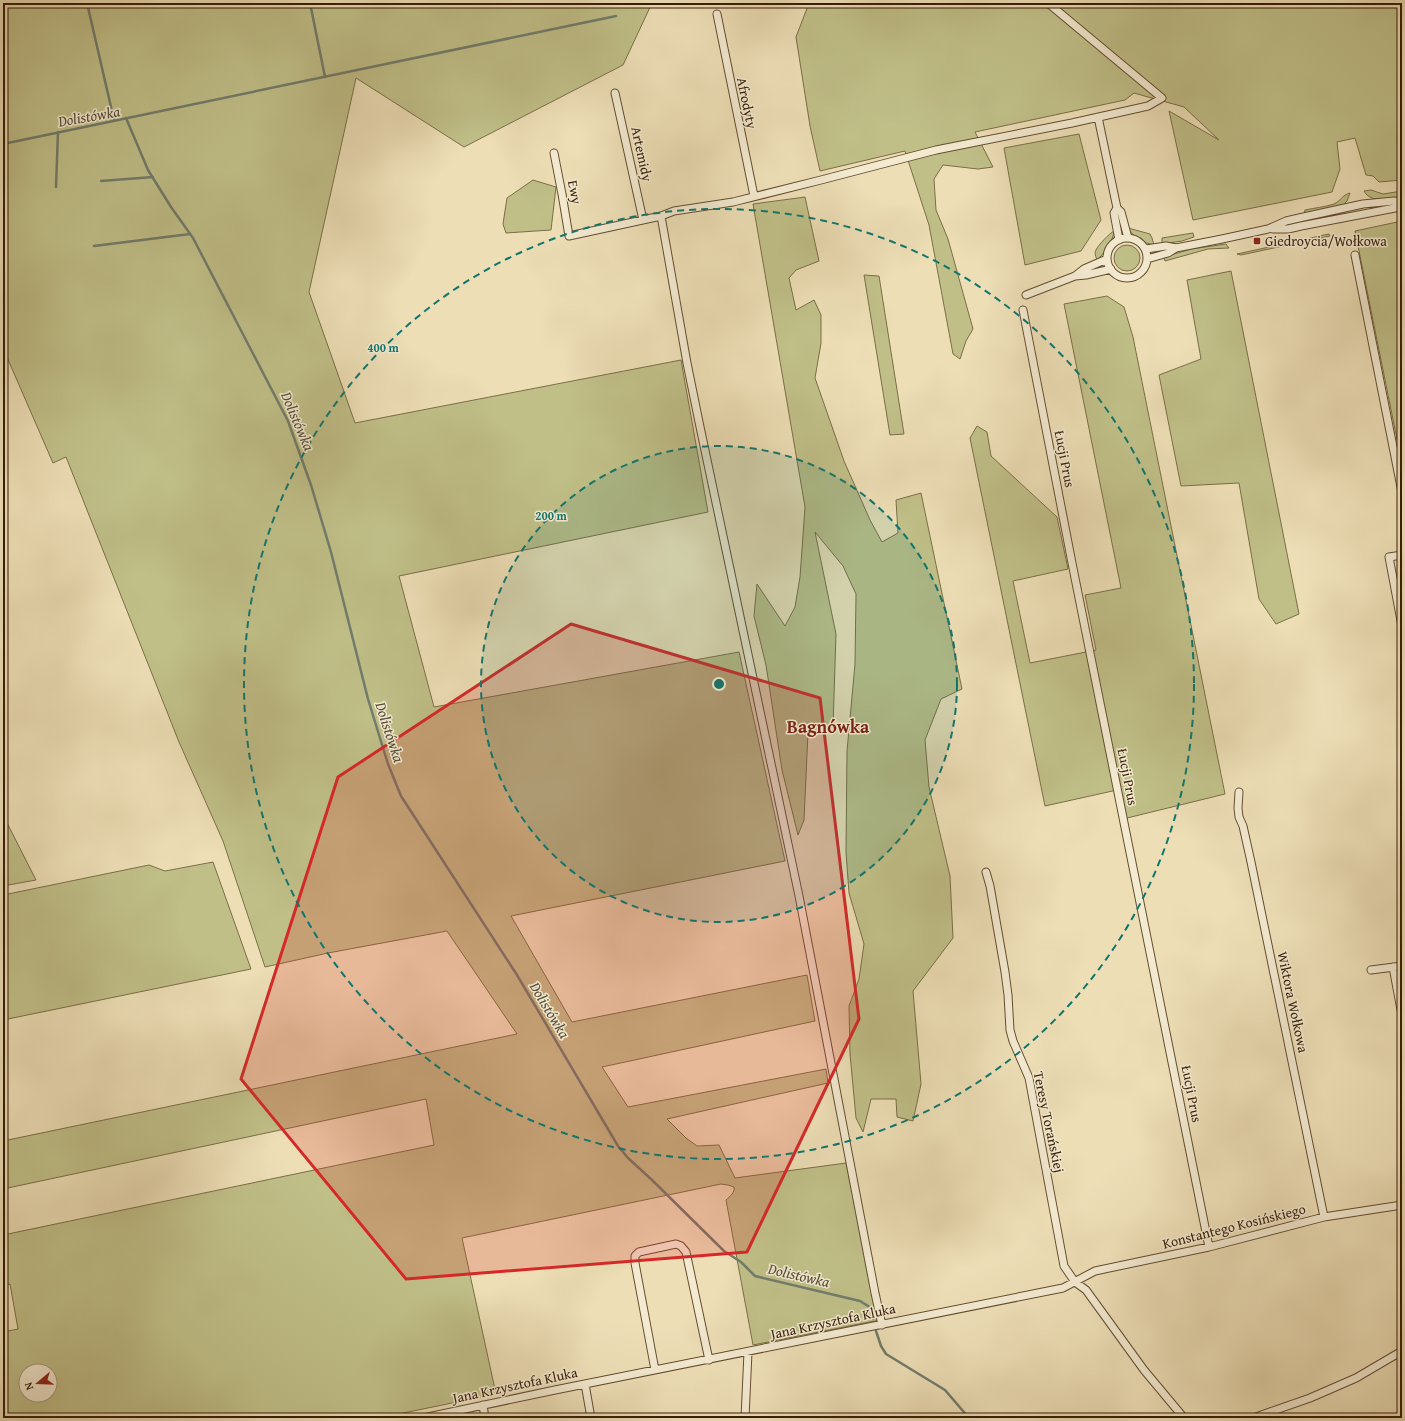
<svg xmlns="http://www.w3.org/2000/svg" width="1405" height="1421" viewBox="0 0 1405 1421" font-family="'Gentium Book Plus',serif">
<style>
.green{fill:#c0bf88;stroke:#7b6e47;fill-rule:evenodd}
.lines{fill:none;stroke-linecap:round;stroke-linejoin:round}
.stream{stroke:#717c6c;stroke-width:2.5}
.street-casing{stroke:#644d32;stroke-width:9}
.street{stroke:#f3ead0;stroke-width:7}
.marked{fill:#d62828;fill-opacity:0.2;stroke:#d62828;stroke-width:3;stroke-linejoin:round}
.ring{fill:none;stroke:#0f766e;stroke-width:2;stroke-dasharray:7 5}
.poi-dot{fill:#8f2418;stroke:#f3ead0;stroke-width:1.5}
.labels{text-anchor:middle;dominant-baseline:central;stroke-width:3;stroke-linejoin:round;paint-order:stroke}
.street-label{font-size:14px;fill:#361d06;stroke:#f3ead0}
.poi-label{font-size:14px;fill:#361d06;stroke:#f3ead0;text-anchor:start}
.water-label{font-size:15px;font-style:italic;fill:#544d39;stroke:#f3ead0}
.district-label{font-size:18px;font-weight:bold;fill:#7a1f14;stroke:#f3ead0}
.centre{fill:#0f766e;stroke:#f3ead0;stroke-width:2}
.ring-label{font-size:12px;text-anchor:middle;font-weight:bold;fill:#0f766e;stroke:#f3ead0;stroke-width:3;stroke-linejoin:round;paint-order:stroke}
</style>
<rect width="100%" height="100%" fill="#eddeb6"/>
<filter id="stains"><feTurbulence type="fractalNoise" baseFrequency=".005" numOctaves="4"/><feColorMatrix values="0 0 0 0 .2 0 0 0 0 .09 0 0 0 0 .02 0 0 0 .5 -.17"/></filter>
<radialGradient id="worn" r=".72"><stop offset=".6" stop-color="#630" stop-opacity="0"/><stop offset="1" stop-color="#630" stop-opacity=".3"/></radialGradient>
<path class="green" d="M3 3H652L623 65 464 147 356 78 309 292 355 423 681 360 708 512 399 576 434 707 739 652 785 861 511 916 572 1022 807 975 815 1021 602 1067 628 1107 826 1069 828 1083 667 1119 686 1138 697 1146 719 1145 735 1178 846 1163 880 1320 753 1345 726 1200C730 1196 735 1193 734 1187L728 1185 721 1184 462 1238 496 1394 379 1418H3V1332L18 1329 10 1284 3 1286V1235L434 1145 426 1099 3 1189V1141L517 1034 447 931 328 953 265 967 223 841 179 742 66 457 53 463 3 348ZM26 1371H50V1395H26Z
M809 3H1402V180L1379 182 1373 176 1366 175 1355 138 1337 142 1340 169 1332 192 1193 220 1169 111 1219 140 1184 107 1134 93 1125 100 975 132 993 167 978 169 943 165 934 179 936 210 948 239 973 329 966 341 960 359 953 354 929 225 905 151 820 171 810 126 796 37Z
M1079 134 1101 220 1081 251 1025 265 1004 148Z
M533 180 556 187 551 230 506 233 503 224 507 198Z
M1371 190 1383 194 1402 191V198C1389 198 1371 204 1364 191Z
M1350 193 1347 201 1342 206 1304 214 1305 210C1314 208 1325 207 1334 204 1341 201 1342 195 1350 193Z
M805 197 819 261 796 270 789 278 796 310 814 300 821 315V343L815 378 844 461 870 520 882 542 898 533 896 500 921 493 962 689 941 699 925 740 929 787 950 876 953 938 913 991 921 1084 913 1121 897 1117 896 1099H871L863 1132 856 1118 850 1054 849 1006 859 979 864 944 849 893 846 852 847 751 855 664 856 594 843 566 815 532 836 634 833 727 808 733 804 820 798 835 782 770 766 665 754 616 757 584 785 626 795 607 800 577 805 507 753 204Z
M1402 221V464L1355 231Z
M1128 228 1150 234 1152 238 1154 245C1144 243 1133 237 1128 228Z
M1114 231C1114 239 1104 254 1097 260 1096 257 1094 253 1096 250 1098 245 1110 233 1114 231Z
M1193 233 1194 237 1182 241 1162 244V238Z
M1329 234 1330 236 1241 255 1237 254Z
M1226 244 1229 248 1208 249 1165 261 1164 257 1191 249Z
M1114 258a13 13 0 1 1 26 0a13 13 0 1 1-26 0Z
M1231 271 1299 614 1276 624 1259 599 1239 483 1181 486 1159 375 1201 359 1187 280Z
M864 275 879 276 904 434 890 435Z
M1107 296 1124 307 1133 337 1225 794 1123 819 1117 790 1045 806 970 438 977 426 987 432 991 456 1057 517 1068 569 1013 581 1030 663 1096 650 1085 595 1121 588 1064 304Z
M3 815 36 880 3 886Z
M213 862 251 969 3 1020V895L149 865 165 871Z"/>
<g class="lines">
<path class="stream" d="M87 3 114 120
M310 3 325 77
M126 118 148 170 171 207 193 238 288 421 311 485 331 552 368 699 388 764 401 796 517 975 618 1146 628 1158 652 1180 724 1251 741 1262 755 1276 860 1301C870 1308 873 1305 873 1319
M3 144 616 16
M101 181 153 177
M56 187 58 132
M94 246 190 234
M876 1331 881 1346 886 1354 945 1390 969 1418"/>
<defs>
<path id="street" d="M717 14 754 196
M615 93 643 220
M1098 117 1117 208 1121 212 1128 238
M554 153 562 194 569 236 661 216
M1117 208 1114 213 1119 240
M1273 229H1288L1301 226 1395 208 1402 205
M1107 258a20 20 0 1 1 40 0a20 20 0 1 1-40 0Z
M1146 249 1166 246 1176 248 1222 239 1268 229 1286 221 1299 218 1363 204 1394 201 1402 202
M1355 255 1402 492
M1147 259 1168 253 1176 248
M1075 276 1084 269 1107 259
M1026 295 1075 276 1086 275 1111 269
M1023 310 1072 563 1209 1247
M1402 555 1389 557 1402 626
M1239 792 1238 808 1239 817 1243 826 1251 862 1324 1217
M986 872 990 886 1005 972 1008 995 1010 1030 1013 1041 1029 1078 1064 1266 1075 1282 1086 1290 1144 1370 1184 1418
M1393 967 1402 1015
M1371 970 1402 966
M882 1325 875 1293 799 896 699 422 687 363 661 216 674 211 733 202 821 180 936 150 1072 123 1148 106 1162 98 1048 3
M655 1370 635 1263V1256L639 1252 676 1244 681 1246 686 1252 709 1360
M585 1384 591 1418
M483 1405 485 1418
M423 1418 555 1390 1063 1288 1095 1271 1209 1247 1324 1217 1402 1205
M745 1418 748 1352
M1253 1418 1310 1398 1356 1378 1402 1351"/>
</defs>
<use href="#street" class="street-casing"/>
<use href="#street" class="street"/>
</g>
<path class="marked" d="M571 624 820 698 859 1019 747 1252 406 1279 241 1079 338 777Z"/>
<circle cx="719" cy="684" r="238" fill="#0f766e" fill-opacity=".12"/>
<g class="ring">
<circle cx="719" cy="684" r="238"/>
<circle cx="719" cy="684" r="475"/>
</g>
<rect class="poi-dot" x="1253" y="237" width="8" height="8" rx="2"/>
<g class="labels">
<g class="street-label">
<text transform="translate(747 103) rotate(78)">Afrodyty</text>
<text transform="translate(642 154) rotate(78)">Artemidy</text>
<text transform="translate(575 192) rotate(79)">Ewy</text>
<text transform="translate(1065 459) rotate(79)">Łucji Prus</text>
<text transform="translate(1128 777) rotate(79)">Łucji Prus</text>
<text transform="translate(1293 1002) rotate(78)">Wiktora Wołkowa</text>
<text transform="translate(1192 1094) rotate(79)">Łucji Prus</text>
<text transform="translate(1049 1122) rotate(78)">Teresy Torańskiej</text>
<text transform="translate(1234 1226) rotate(-14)">Konstantego Kosińskiego</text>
<text transform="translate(833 1321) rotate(-12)">Jana Krzysztofa Kluka</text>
<text transform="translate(515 1385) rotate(-12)">Jana Krzysztofa Kluka</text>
</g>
<g class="poi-label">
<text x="1265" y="241">Giedroycia/Wołkowa</text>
</g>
<g class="water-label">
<text transform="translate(89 116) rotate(-10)">Dolistówka</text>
<text transform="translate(298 421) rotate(67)">Dolistówka</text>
<text transform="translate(390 732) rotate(72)">Dolistówka</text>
<text transform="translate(550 1010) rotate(59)">Dolistówka</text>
<text transform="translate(799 1275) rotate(13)">Dolistówka</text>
</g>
<g class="district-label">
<text x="828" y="726">Bagnówka</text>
</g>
</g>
<circle cx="719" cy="684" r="6" class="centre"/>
<g class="ring-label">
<text x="383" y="352">400 m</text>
<text x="551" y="520">200 m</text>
</g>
<rect width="1405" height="1421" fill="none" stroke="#eddeb6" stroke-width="16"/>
<rect x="4" y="4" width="1397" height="1413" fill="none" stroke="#361d06" stroke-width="2"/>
<rect x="8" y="8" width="1389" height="1405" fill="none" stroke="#361d06"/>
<g transform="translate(38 1383) rotate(251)"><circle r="19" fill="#f3ead0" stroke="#a7987f"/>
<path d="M0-3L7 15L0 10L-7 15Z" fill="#8f2418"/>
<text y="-6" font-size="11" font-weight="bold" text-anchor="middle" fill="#361d06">N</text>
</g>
<rect width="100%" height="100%" filter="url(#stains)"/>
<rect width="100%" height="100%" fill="url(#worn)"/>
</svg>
